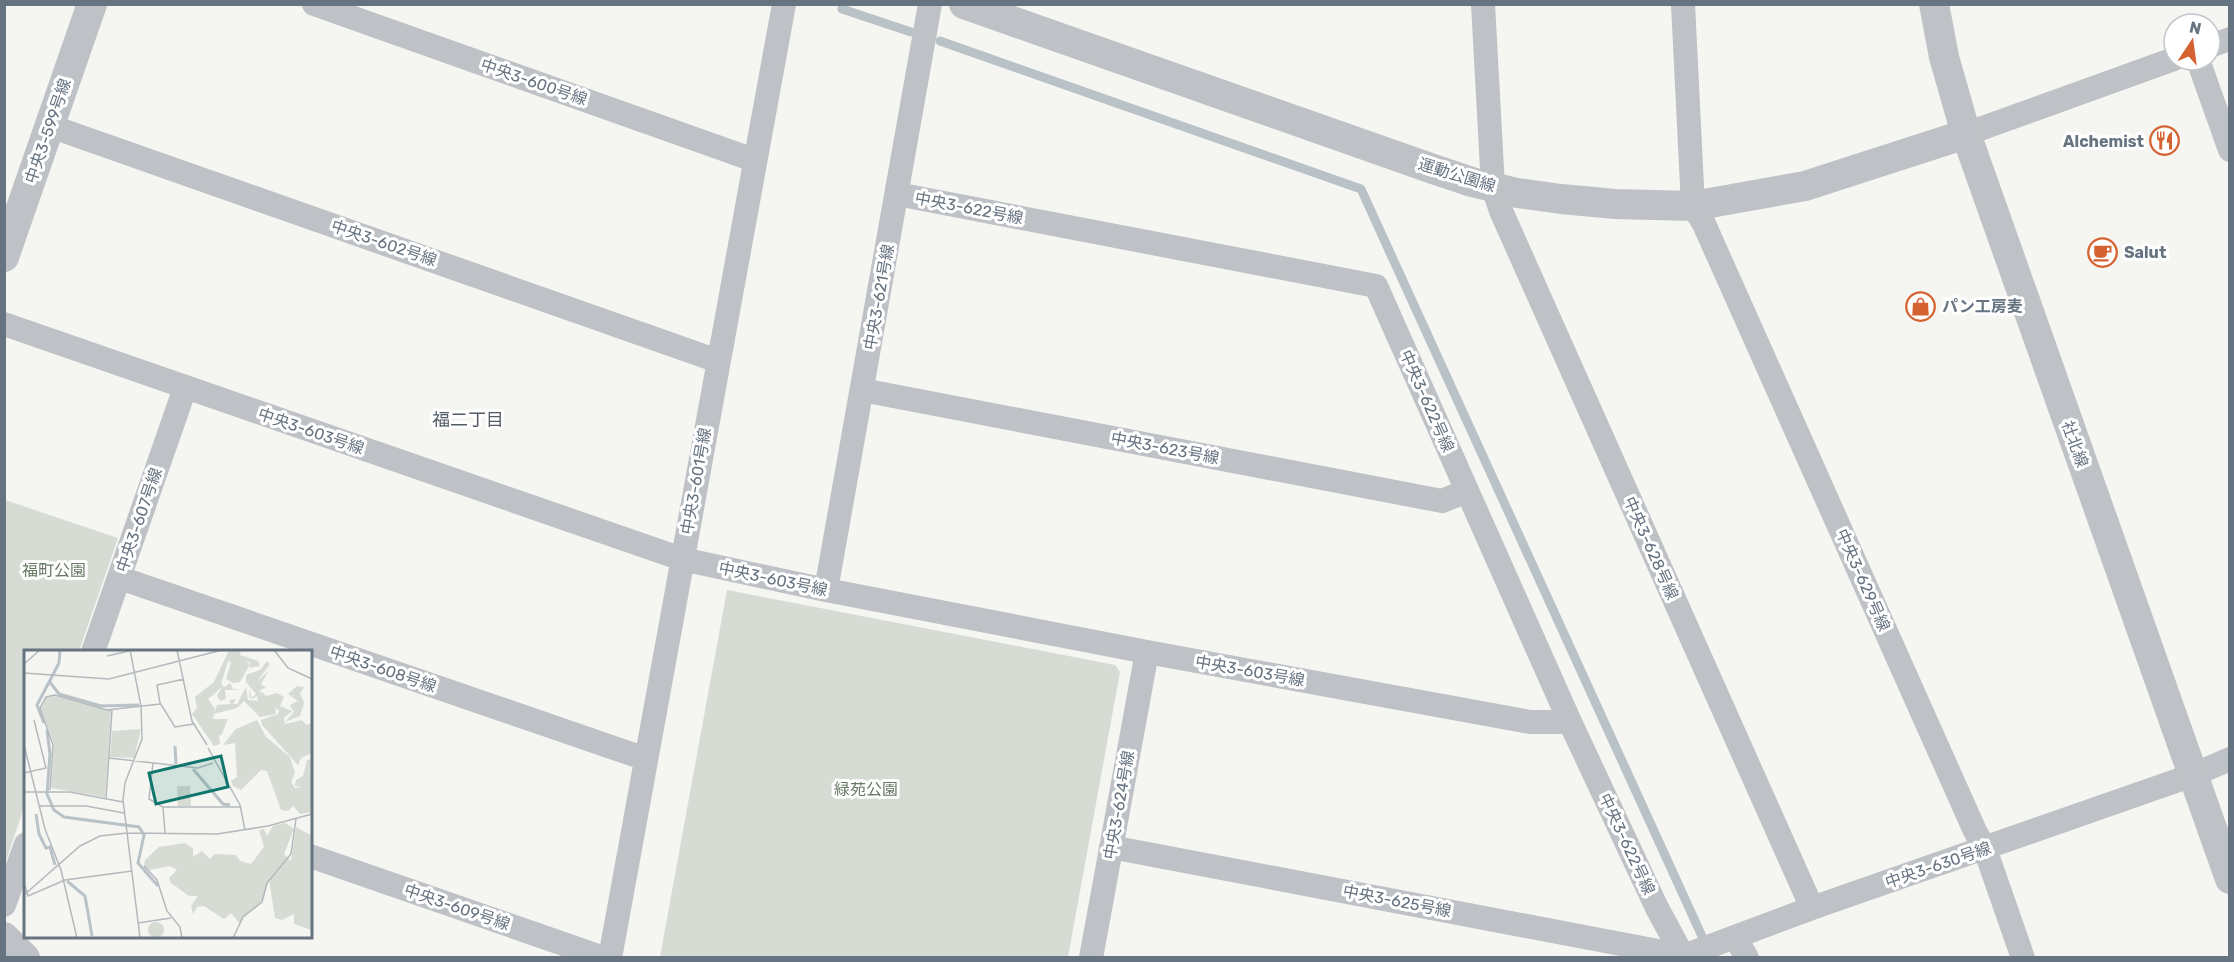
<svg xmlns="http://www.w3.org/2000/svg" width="2234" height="962" viewBox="0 0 2234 962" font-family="Rubik,'Noto Sans JP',sans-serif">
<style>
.green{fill:#d6dbd3}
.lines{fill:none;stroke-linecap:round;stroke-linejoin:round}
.stream{stroke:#b8c2c7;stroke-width:9}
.minor{stroke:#bec1c5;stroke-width:24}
.tertiary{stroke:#bec1c5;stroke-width:30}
.labels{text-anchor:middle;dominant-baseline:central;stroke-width:6;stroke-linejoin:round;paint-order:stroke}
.street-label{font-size:16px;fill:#667380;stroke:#fff}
.poi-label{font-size:16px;font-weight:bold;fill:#667380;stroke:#fff;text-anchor:start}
.park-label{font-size:16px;fill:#677864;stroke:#fff}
.neighbourhood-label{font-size:18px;fill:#535c66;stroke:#fff}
.inset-river{fill:none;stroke:#b8c2c7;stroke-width:3}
.inset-road{fill:none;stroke:#b3b9bd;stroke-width:1.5}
.view{fill:#0f766e;fill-opacity:0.15;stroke:#0f766e;stroke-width:3}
.inset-edge{fill:none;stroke:#667380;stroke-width:3}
</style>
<rect width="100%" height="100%" fill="#f5f5f1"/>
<path class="green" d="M5 500 118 538 79 651 26 652 25 804 5 864Z
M727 590 1115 665 1120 672 1068 957H660Z"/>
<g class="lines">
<path class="stream" d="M843 4 842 9 911 32
M940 41 1361 189 1706 945"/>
<path class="minor" d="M314 4 754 160
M1483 4 1493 187 1501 211 1812 908
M1683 4 1693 206 1704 224 1975 831 1985 849 2023 958
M2210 46 2230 39
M2198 60 2230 150
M50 126 718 361
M1966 134 2174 59
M897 194 1376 286 1570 722 1657 908 1684 958
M4 324 682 559 826 590 1147 652 1530 722H1570
M862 390 1442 501 1467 491
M120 578 646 759
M826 590 930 4
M93 652 185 388
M1111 847 1684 956 1812 908 2193 775 2230 759
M310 856 604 958
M4 905 26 844
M1735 937 1747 958
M610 958 784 4
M1091 958 1147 652"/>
<path class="tertiary" d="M964 4 1433 169 1472 182 1517 193 1561 199 1615 204 1693 206 1805 186 1966 134
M1934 4 1944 57 1966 134 2230 879
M4 257 92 4
M4 937 25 958"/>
</g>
<defs>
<symbol id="restaurant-ring" viewBox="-11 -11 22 22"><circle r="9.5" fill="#fff" stroke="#d56231" stroke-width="1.5"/><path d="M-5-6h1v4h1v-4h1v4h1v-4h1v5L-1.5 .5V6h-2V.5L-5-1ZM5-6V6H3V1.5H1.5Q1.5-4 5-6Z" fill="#d56231"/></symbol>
<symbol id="cafe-ring" viewBox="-11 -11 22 22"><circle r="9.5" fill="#fff" stroke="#d56231" stroke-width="1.5"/><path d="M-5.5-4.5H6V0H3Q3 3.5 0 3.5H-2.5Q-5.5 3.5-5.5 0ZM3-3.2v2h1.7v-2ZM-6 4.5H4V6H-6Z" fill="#d56231"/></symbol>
<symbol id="shop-ring" viewBox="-11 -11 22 22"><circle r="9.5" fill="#fff" stroke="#d56231" stroke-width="1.5"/><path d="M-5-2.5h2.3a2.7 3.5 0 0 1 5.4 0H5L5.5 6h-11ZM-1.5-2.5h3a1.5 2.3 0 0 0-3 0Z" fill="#d56231"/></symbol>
</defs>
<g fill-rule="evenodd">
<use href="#restaurant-ring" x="2148" y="124" width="33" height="33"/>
<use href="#cafe-ring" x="2086" y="236" width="33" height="33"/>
<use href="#shop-ring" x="1904" y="290" width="33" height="33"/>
</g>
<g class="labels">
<g class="street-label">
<text transform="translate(534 82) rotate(19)">中央3-600号線</text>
<text transform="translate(48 131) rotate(-71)">中央3-599号線</text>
<text transform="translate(1457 175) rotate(17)">運動公園線</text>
<text transform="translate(969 208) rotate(11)">中央3-622号線</text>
<text transform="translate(384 243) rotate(19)">中央3-602号線</text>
<text transform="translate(879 297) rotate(-80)">中央3-621号線</text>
<text transform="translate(1427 401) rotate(66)">中央3-622号線</text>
<text transform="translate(311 431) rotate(19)">中央3-603号線</text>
<text transform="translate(2075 444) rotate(70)">社北線</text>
<text transform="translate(1165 448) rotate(11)">中央3-623号線</text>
<text transform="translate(696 481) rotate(-80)">中央3-601号線</text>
<text transform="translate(139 520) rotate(-71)">中央3-607号線</text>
<text transform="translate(1651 548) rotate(66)">中央3-628号線</text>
<text transform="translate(773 579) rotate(12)">中央3-603号線</text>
<text transform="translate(1863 580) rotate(66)">中央3-629号線</text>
<text transform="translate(383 669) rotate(19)">中央3-608号線</text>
<text transform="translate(1250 671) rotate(10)">中央3-603号線</text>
<text transform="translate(1119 805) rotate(-80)">中央3-624号線</text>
<text transform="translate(1627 844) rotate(65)">中央3-622号線</text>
<text transform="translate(1938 865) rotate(-19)">中央3-630号線</text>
<text transform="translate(1397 901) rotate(11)">中央3-625号線</text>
<text transform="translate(457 907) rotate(19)">中央3-609号線</text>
</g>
<g class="poi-label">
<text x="2144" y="141" text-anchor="end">Alchemist</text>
<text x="2124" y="252">Salut</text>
<text x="1942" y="306">パン工房麦</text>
</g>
<g class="park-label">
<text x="54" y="570">福町公園</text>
<text x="866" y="789">緑苑公園</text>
</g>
<g class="neighbourhood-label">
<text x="468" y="420">福二丁目</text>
</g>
</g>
<g transform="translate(24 650)">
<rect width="288" height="288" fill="#f5f5f1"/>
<path d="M205 0H217L216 5 234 11 236 16 225 18 227 13 221 10 226 14 216 32 209 33 202 29 207 12 204 11 197 34 201 37 206 33 209 39 217 40H201L202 49 196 51 193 46 198 37 184 49 191 59 189 69H204L197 86 195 84 196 94 190 96 168 64 173 58 171 47 190 32ZM243 11 246 14 233 32 245 20 237 34 242 38 236 40 237 47V41L242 46 253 43 260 47 256 56 268 61 260 68 261 74 278 70 282 75 288 73V103L277 108 274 115 238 75 237 70 254 64 255 60 251 58 252 64 236 67 220 51 213 58 190 64 193 55 207 54 205 50 212 49 209 54H213L222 37 224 50 234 51 233 46 227 49 225 46 226 39 227 48 232 44 222 32V25L236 20ZM273 36 280 37 276 43 280 53 276 66 261 72 270 62 266 55 274 51 264 44ZM31 46 87 61 81 147 27 138 30 94 17 59 21 48ZM233 70 242 87 266 107 271 123 267 132 271 138 278 137 271 136 272 130 279 126 283 110 288 109V162L276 164 269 156 264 161 257 160 243 121 237 120 217 140 209 136 207 131 213 127 211 93 199 95 212 79ZM117 79 110 108 86 107 88 81ZM153 136H166L167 156H154ZM261 173 270 179 260 204 267 211 272 177 288 186 287 280 270 274V264L258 270 251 268 245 230 239 250 218 268 217 275 207 263 200 269 180 256 173 257 169 264 167 256 174 246H165L147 233 145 228 153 220 146 216 125 220 120 216 121 210 135 197 161 193 169 198V207L178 201 186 209 191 204 212 205 216 211 227 214 240 197 235 180 240 179 243 186 249 176ZM124 280a8 8 0 1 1 16 0a8 8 0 1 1-16 0Z" fill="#d6dbd3"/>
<path class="inset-river" d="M25 31 35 44 77 56 115 55M20 73 13 55 35 13 36 0M23 80 26 104 23 144 30 160 40 167 115 177 120 185 114 213 134 236M151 96 152 114M169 119 199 154 206 155M12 164 15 184 22 198 26 197 31 215M43 231 61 246 68 286"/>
<path class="inset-road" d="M106 0 117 56 118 89 101 133 99 150 116 288M153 0 168 71 183 95M250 0 264 18 288 29M83 6 109 0M0 14 16 0M0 23 85 29 198 0M160 29 133 35 136 53 151 77 170 74M0 95 21 179 37 220 53 288M184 98 216 155 221 180M85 108 174 118 189 113M129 113 125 149 139 157H217M0 123 22 118 10 70M26 140 29 95 16 58 22 47 31 45 83 60 136 54M0 142H46L99 152M82 148 88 60M15 156H62L100 163M139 157 141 183M120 216 133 230 143 261 156 277 158 288M0 233 4 246 41 230 108 221M0 245 56 196 76 186 103 183 193 184 244 176 288 164M114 273 147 268M209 288 219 267 238 252 243 233 267 204 272 169"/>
<path class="view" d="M197 106 204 137 132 154 125 123Z"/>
<rect width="288" height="288" class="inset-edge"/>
</g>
<rect width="2234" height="962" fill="none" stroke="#667380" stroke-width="12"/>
<g transform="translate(2192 42) rotate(13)"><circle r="28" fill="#ffffff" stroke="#c2c7cc" stroke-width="1.5"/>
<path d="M0-4.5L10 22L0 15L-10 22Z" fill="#d56231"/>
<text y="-9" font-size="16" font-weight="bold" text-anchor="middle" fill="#667380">N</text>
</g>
</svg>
